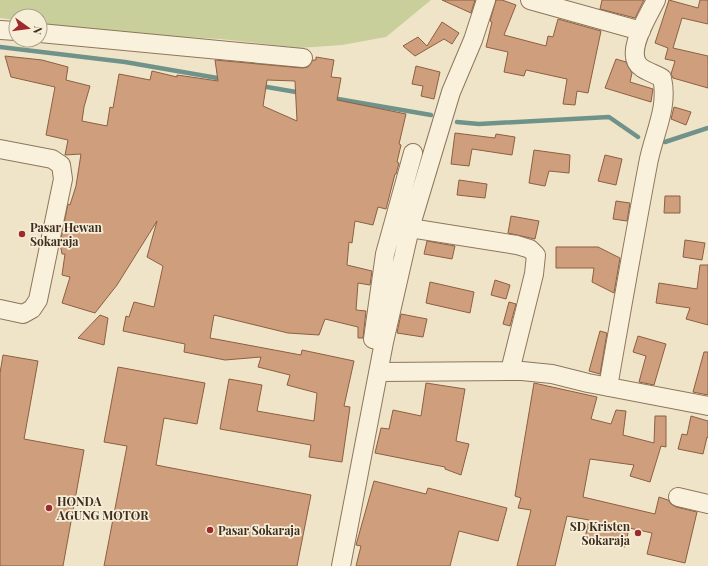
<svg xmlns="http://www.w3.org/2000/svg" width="708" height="566" viewBox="0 0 708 566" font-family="'Playfair Display',serif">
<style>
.green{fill:#c9cf9b}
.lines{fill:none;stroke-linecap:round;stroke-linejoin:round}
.stream{stroke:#6f938a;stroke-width:4.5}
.building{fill:#cf9f7d;stroke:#8d5f41;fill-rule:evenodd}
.minor-casing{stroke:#8d765c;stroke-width:20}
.minor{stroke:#faf1dc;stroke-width:18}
.poi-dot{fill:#9e2a2b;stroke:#f7eed8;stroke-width:1.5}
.labels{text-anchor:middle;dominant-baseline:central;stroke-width:3.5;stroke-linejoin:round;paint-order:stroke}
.poi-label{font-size:12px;font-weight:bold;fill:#3d2e20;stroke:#f7eed8;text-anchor:start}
</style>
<rect width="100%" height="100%" fill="#f0e4c8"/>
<path class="green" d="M0 0H431L386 37 342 45 299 48 220 39 128 34 40 23V16H16V20L0 18Z"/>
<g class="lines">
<path class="stream" d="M0 47 125 62 223 79
M261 86 302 93
M332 98 431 115
M457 122 479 124 609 117 638 137
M665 142 708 128"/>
</g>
<path class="building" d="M442 0H475L471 13Z
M496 0H502L516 5 504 35 546 46 548 36 553 37 558 19 601 31 588 93 577 91 575 105 563 104 567 79 526 70 524 76 504 72 508 52 486 47 492 22 490 21Z
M602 0H644L635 18 600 9Z
M669 0 698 8 700 0H708V24L682 18 673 48 708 56V88L673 78 671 74 675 61 665 59 668 48 655 43Z
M442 22 459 33 452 44 444 39 415 56 403 46 418 37 427 46Z
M5 56 42 60 68 67 66 80 90 86 84 107 82 121 107 126 110 107 113 108 119 74 150 80 152 71 177 77V75L218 81 215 60 302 68 308 67 313 60H316V57L334 60 331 77 341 78 337 100 406 114 399 144 401 145 397 162 399 163 396 174H395L386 209 378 207 373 225 355 221 352 243 349 242 347 265 372 271 370 285 358 283 356 310 366 311 363 338H358V327L325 319 319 335 288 333 214 315 210 338 301 355 302 350 354 361 344 406 350 407 342 462 309 457 311 445 220 429 229 379 262 385 257 411 314 421 317 393 287 385 290 375 258 367 261 357 225 360 184 352 185 344 123 331 126 316 129 317 134 302 154 307 163 266 147 257 157 221 117 285 95 313 62 303 70 277 62 275 65 254H62L60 243 68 204 70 205 76 186 81 154 65 155 68 140 46 135 55 87 11 77ZM267 80 295 81 297 121 263 106Z
M616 59 626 62 632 73 630 82 653 89 651 102 605 88Z
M416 66 440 72 434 99 421 96 423 86 412 84Z
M674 107 691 112 686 125 671 119Z
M455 133 495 138 496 134 515 137 512 155 472 149 469 166 451 164Z
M534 150 570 155 569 173 549 171 545 186 529 183Z
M605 155 622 159 616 185 598 181Z
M459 180 487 184 485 198 457 195Z
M665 196H680V213H664Z
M616 201 630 203 627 221 613 219Z
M511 216 539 221 535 239 508 233Z
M685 240 705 243 702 260 683 257Z
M427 241 455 246 452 259 424 254Z
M556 247H598L620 258 614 293 592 282 594 268H556Z
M700 265H708V325L686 319 690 308 656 303 659 283 697 289Z
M495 280 510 285 506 299 491 295Z
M430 282 474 292 470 313 426 303Z
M509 302 516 304 510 326 503 324Z
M401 314 427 319 423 337 397 333Z
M100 315 108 318 104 345 78 338Z
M600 331 607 333 600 374 589 371Z
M638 336 666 344 654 385 639 382 646 356 633 352Z
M704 352H708V395L693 392Z
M3 355 38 361 24 439 84 450 63 566H0V373Z
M118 367 205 383 197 424 164 418 156 465 311 495 297 566H104L127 446 104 442Z
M426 383 465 389 456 441 469 444 461 475 445 469V467L375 453 381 428 389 429 393 410 421 416Z
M534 383 597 397 591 419 611 424 616 410 626 411 623 435 654 443 655 416H666V447L661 446 650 482 630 476 634 465 590 459 583 497 655 514 659 497 668 500 671 504 676 507 697 512 685 563 647 554 652 533 629 528 625 547 585 538 589 520 567 516 555 566H517L531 510 518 508 521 498 515 496Z
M691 416 708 421V438L707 437 703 454 678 449 682 434 687 435Z
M374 481 426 494 428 488 507 508 498 541 459 531 450 566H356L361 546 356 545Z"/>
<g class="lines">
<defs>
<path id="minor" d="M530 0 641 31
M0 30 16 31
M40 33 303 58
M0 149 52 159 61 165 63 179 38 300 32 309 23 314 0 309
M410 228 517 245 530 249 536 255 534 274 510 371
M384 342 373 339 385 254 413 153
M380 372 522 371 552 374 588 383 708 406
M608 387C621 313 634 238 648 164 653 135 669 108 662 78 655 74 648 72 642 68 622 55 649 15 656 0
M678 497 708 504
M341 566 384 342 410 228 451 92 473 40 486 0"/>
</defs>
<use href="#minor" class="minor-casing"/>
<use href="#minor" class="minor"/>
</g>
<g class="poi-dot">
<circle cx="22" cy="234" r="4"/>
<circle cx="49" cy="508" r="4"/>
<circle cx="210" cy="530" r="4"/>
<circle cx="638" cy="533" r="4"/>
</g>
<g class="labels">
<g class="poi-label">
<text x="30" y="227">Pasar Hewan<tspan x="30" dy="14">Sokaraja</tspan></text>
<text x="57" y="501">HONDA<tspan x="57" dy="14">AGUNG MOTOR</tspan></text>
<text x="630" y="526" text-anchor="end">SD Kristen<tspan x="630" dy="14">Sokaraja</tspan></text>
<text x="218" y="530">Pasar Sokaraja</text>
</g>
</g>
<g transform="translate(28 28) rotate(104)"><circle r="19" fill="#f7eed8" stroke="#ada18e"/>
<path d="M0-3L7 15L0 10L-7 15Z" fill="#9e2a2b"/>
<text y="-6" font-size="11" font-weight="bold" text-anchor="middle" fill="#3d2e20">N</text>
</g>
</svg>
